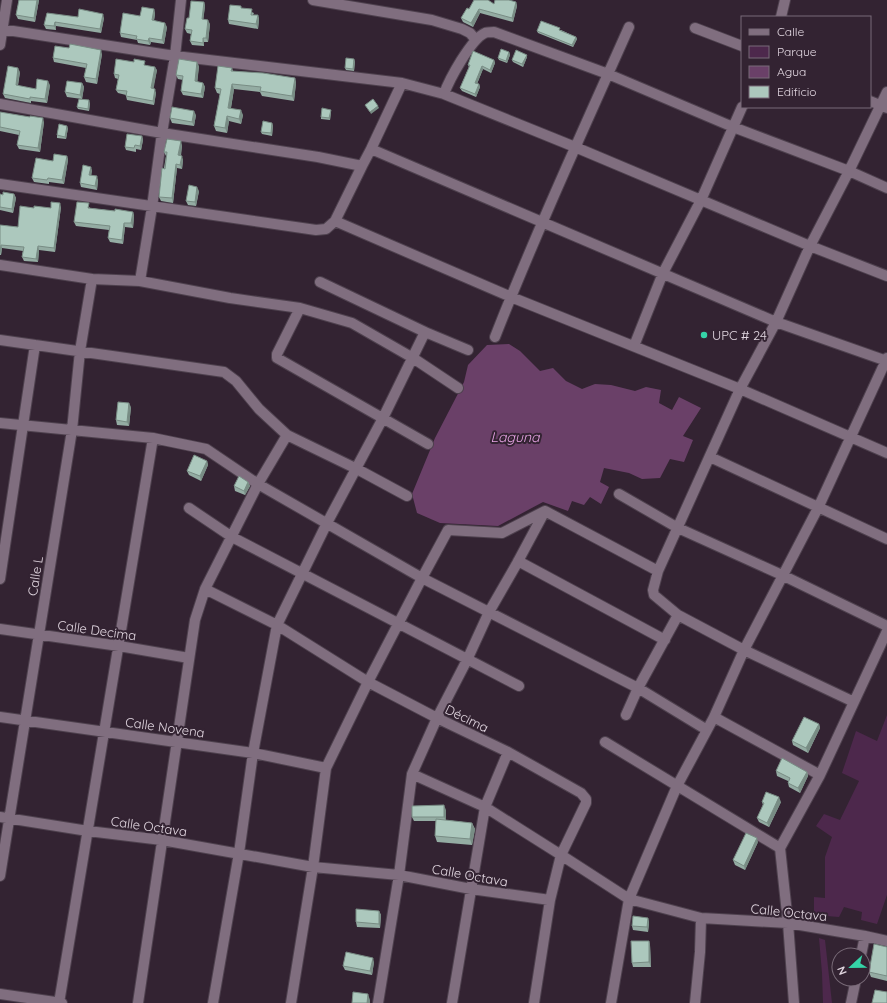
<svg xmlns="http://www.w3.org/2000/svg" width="887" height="1003" viewBox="0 0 887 1003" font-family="Quicksand,sans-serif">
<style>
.green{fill:#4d284c}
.water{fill:#6a4068}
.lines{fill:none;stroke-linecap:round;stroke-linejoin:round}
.minor-casing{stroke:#4e414e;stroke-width:12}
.minor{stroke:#806e7f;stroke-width:10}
.wall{fill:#94aca3}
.shaded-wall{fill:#788c84}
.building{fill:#acc8bd;stroke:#788c84}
.poi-dot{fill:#35d4a7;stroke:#332332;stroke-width:1.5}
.labels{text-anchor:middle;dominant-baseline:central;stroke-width:4;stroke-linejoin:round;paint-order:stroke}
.poi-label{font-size:13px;fill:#e2d7e1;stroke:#332332;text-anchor:start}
.street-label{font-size:13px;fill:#e2d7e1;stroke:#332332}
.water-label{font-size:14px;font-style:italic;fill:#e7a4e4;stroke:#332332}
</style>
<rect width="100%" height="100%" fill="#332332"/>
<path class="green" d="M887 715V895L877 924 861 920 862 912 844 907 839 917 814 915V897L825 898V857L832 837 816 826 824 814 840 820 859 781 842 773 856 731 877 741Z
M819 938 825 940 832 1003H823L822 973Z"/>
<path class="water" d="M509 344 520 351 540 371 553 368 566 381 582 389 595 384 611 385 635 391 646 387 661 390 659 403 672 410 679 397 701 408 683 436 693 440 684 462 670 459 660 478 642 479 629 473 604 468 600 482 609 487 601 504 590 497 584 505 572 501 568 511 543 502 498 526 440 523 417 513 412 494 435 438 464 382 468 365 487 345Z"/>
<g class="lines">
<defs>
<path id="minor" d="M313 0 432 20 462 29 470 33 476 40
M781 17 785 0
M695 28 742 46
M0 29 175 56 402 83 444 94 575 147 810 246 887 276
M0 45 7 0
M444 94C449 80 471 39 485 33 487 32 491 32 494 32L608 74 629 27
M870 101 887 108
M0 104 162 133 318 157 362 166 335 221 326 229 316 230 0 184
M371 149 776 322 887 361
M362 166 371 149 402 83
M335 221 511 297 740 389 887 453
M0 265 92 279 140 281 230 298 300 308 352 323 413 358 458 388
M140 281 152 207 162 133 175 56 181 0
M320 282 425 332 468 350
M300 308 277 354V358L428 444
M495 337C530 248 569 161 608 74L733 127 849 171 887 188
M0 340 224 372 236 381 259 409 287 435 258 484 205 589 195 620 138 1003
M634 346 663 273 701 200 742 107
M0 423 153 438 206 449 258 484 422 578 638 688 707 730
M287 435 357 469 407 496
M710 457 887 539
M619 494 678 528 782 575 887 626
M189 508 232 537 519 686
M545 511 658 571
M518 561 665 640
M0 579 35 345
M205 589 277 625 368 682 437 718 508 752 581 793 586 799V803L561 855 485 807 412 774
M0 629 119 646 189 658
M854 702 744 650 678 615 654 595 653 590 658 571 740 389 776 322 810 246 849 171 887 92
M626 715 638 688 678 615
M0 717 253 753 326 768
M714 717 820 775
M605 742 780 848
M0 817 88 831 162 840 313 867 399 875 471 889 550 900 561 855 629 899 701 918 788 923 865 936 887 941
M0 876 72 430 80 351 92 279
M861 955 865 936
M0 994 62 1003
M59 1003 153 438
M213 1003 239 853 253 753 277 625 327 523 383 418 425 332
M291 1003 313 867 326 768 368 682 422 578 448 530 502 533 545 511
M378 1003 399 875 412 774 437 718 467 660 489 612 516 565 545 511
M452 1003 485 807 508 752
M534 1003 550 900
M611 1003 629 899 677 786 714 717 744 650 818 508 887 358
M695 1003 700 952 701 918
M794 1003 788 923 780 848 820 775 887 631
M851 1003 856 979"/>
</defs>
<use href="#minor" class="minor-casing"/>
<use href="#minor" class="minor"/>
</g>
<path class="wall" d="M19 0H39L35 22 18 19 16 15Z
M204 2 205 6 203 20 210 24 208 42H204V46L192 45 190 41 191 34 187 33 185 29 189 18Z
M516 2 517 6 513 22 480 13 473 27 463 22 461 18 469 9 494 4Z
M242 8 254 13 253 15H258L259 19 258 29 229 24 228 20Z
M154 9 155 14 154 21 167 27 164 44 151 42 150 45 138 43 137 40 121 37 120 33 140 16Z
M78 17 104 18 101 33 56 26V30L46 29 44 25Z
M561 30 576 37 577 39 573 47 538 33 537 31Z
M509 52 510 55 507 63 499 60 498 58Z
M102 54 97 84 86 82 84 77 86 68 54 62 53 58Z
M527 57 523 67 513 62 512 60Z
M494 60 495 63 491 73 483 69 477 84H479L480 87 476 97 462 91 460 88 469 67 468 65Z
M355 61 354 71 346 70 345 68Z
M146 65 157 70 153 88 156 93 154 105 127 100 126 96V95L118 93 116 90 118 79 115 78 114 74Z
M199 66 197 82 203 83 205 87 203 98 183 95 181 91 183 80 178 79 176 75Z
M232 68 233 71 295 78 296 83 294 101 262 96 260 92 234 89 231 108 243 115 241 124 229 121 227 133 216 131 214 126 220 94 217 93 215 88Z
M20 72 18 86 36 89 50 85 47 103 31 101V103L5 98 3 94Z
M82 83 84 87 82 99 67 97 65 92Z
M90 103 89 111 78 109 77 107Z
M331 110V112L330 120 321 119V117Z
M0 112 44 122 40 152 19 149 17 145 19 135 0 131Z
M196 115 194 126 172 123 170 118Z
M273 125 272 136 262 134 261 132Z
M68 128 66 139 57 138V135Z
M142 136 143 140 141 150 136 149V152L126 150 125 147Z
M182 145 181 156 183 160 182 169 177 168 173 203 161 201 159 197 166 156 164 152Z
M67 156 68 160 64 184 49 182V184L34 182 32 178 53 161Z
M92 170 91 175 98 180 97 190 81 187 80 183Z
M199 191 196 206 188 205 186 201Z
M0 194H14L16 198 13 213 0 210Z
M61 207 55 252 39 250 38 262 24 261 22 257 23 251 2 248 1 255H0V225L18 227 34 208H51Z
M90 207V208L115 211 133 212 134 216 133 228 125 227 123 244 110 242 108 238 109 230 76 226 74 222Z
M131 407 129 426 117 425 116 420Z
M207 461 208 465 201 481 189 475 187 471Z
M248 482 250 486 245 495 235 491 234 486Z
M819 724 820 728 808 753 793 745 792 741Z
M776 771 807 772 808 776 800 793 789 787 788 783V781L777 776Z
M762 802H781L769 827 759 822 757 818 763 805Z
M446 810V820L472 823 475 829 472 845 437 842 435 836 436 821H414L412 817Z
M758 842 745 870 735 865 733 860Z
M379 911 381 915 380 928 357 927 356 922Z
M648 918 649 923 648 932 633 930 632 926Z
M649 941 650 945 651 967H633L632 963Z
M887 947V981L871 977 869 972Z
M374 962 372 975 345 970 343 966Z"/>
<path class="shaded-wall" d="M37 0H39L35 22 34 18Z
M204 2 205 6 203 23 202 19Z
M516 2 517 6 513 22 512 18Z
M154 9 155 14 153 25 152 20Z
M479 9 480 13 473 27 471 23Z
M103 14 104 18 101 33 100 29Z
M258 15 259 19 258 29 256 24Z
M208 20 210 24 208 42 206 38Z
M55 22 56 26V30L54 26Z
M165 23 167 27 164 44 162 40Z
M576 37 577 39 573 47 572 45Z
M149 38 151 42 150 45 148 41Z
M203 38 204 42V46L203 43Z
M101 50 102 54 97 84 96 79Z
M509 52 510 55 507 63 506 61Z
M527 55V57L523 67 522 64Z
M354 59 355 61 354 71 353 69Z
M494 60 495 63 491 73 490 70Z
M197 62 199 66 197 86 195 81Z
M482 66 483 69 476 86 475 83Z
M155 67 157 70 153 92 151 88Z
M18 68 20 72 17 89 16 85Z
M295 78 296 83 294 101 292 96Z
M48 81 50 85 47 103 45 99Z
M82 83 84 87 82 99 80 95Z
M203 83 205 87 203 98 201 94Z
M232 84 234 89 230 113 228 108Z
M479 84 480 87 476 97 475 94Z
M155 89 156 93 154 105 153 101Z
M89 100 90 103 89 111 88 109Z
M378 106 379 108 371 114 370 112Z
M241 110 243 115 241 124 239 119Z
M331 110V112L330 120 329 118Z
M194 111 196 115 194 126 192 122Z
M227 116 229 121 227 133 225 128Z
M43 118 44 122 40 152 38 148Z
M272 123 273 125 272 136 271 133Z
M67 126 68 128 66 139 65 137Z
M142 136 143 140 141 150 140 146Z
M181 141 182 145 180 160 178 155Z
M67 156 68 160 64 184 62 180Z
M182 156 183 160 182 169 180 165Z
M176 164 177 168 173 203 172 198Z
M91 167 92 170 91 178 89 175Z
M97 176 98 180 97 190 95 186Z
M197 187 199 191 196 206 195 202Z
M14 194 16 198 13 213 12 209Z
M60 203 61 207 55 252 54 248Z
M133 212 134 216 133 228 131 223Z
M124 223 125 227 123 244 122 240Z
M1 245 2 248 1 255 0 251Z
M38 246 39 250 38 262 36 259Z
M129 403 131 407 129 426 127 422Z
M207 461 208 465 201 481 200 476Z
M248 482 250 486 245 495 244 491Z
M819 724 820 728 808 753 806 748Z
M807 772 808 776 800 793 798 788Z
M779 797 781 802 769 827 767 823Z
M444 805 446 810V821L444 817Z
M472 823 475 829 472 845 470 839Z
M757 838 758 842 745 870 744 866Z
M379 911 381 915 380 928 379 924Z
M648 918 649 923 648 932 647 927Z
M649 941 650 945 651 967 649 962Z
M373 958 374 962 372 975 370 971Z
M368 994 370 1000V1003H367Z"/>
<path class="building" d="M19 0H37L34 18 16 15Z
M474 0H488L494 4 495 0H509L516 2 512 18 479 9 471 23 461 18 467 8 469 9Z
M191 1 204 2 202 19 208 20 206 38H203V43L190 41 192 30 185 29 187 18H189Z
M230 5 241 6V8L252 9 251 15H258L256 24 228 20Z
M142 7 154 9 152 20 165 23 162 40 149 38 148 41 136 39 137 36 120 33 123 13 140 16Z
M79 9 103 14 100 29 55 22 54 26 44 25 47 13 78 17Z
M541 21 560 28 559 30 576 37 572 45 537 31Z
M70 44 101 50 96 79 84 77 87 64 53 58 55 46 69 48Z
M501 49 509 52 506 61 498 58Z
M516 50 527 55 522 64 512 60Z
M473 51 494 60 490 70 482 66 475 83 479 84 475 94 460 88 470 65H468Z
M346 58 354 59 353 69 345 68Z
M116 59 134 62V59L145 61 144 65 155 67 151 88 155 89 153 101 126 96 127 91 116 90 119 75 114 74Z
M179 59 197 62 195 81 203 83 201 94 181 91 183 76 176 75Z
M8 66 18 68 16 85 36 89 37 79 48 81 45 99 30 97V99L3 94Z
M218 66 232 68 231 71 263 73 295 78 292 96 260 91 261 87 232 84 228 108 241 110 239 119 227 116 225 128 214 126 221 89 215 88Z
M67 81 82 83 80 95 65 92Z
M79 99 89 100 88 109 77 107Z
M373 99 378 106 370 112 365 105Z
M172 107 194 111 192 122 170 118Z
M322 108 331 110 329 118 321 117Z
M0 112 30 117V116L43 118 38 148 17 145 20 131 0 127Z
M263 121 272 123 271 133 261 132Z
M59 124 67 126 65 137 57 135Z
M127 134 142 136 140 146 135 145 134 148 125 147Z
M167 139 181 141 178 155 182 156 180 165 176 164 172 198 159 197 162 168 165 169 167 152H164Z
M54 154 67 156 62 180 48 178 47 180 32 178 36 158 53 161Z
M83 165 91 167 89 175 97 176 95 186 80 183Z
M189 185 197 187 195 202 186 201Z
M3 192 14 194 12 209 0 207V194L3 195Z
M51 202 60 203 54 248 38 246 36 259 22 257 24 247 1 245 0 251V225L18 227 20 206 34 208V206L51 208Z
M77 202 89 203 88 208 115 211V209L133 212 131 223H124L122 240 108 238 110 226 74 222Z
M118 402 129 403 127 422 116 420Z
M194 455 207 461 200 476 187 471Z
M239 476 248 482 244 491 234 486Z
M804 717 819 724 806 748 792 741Z
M782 758 807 772 798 788 788 783 790 778 776 771Z
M766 792 779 797 767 823 757 818 764 803 762 802Z
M444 805V817H412V806Z
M436 819 472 823 470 839 435 836Z
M746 833 757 838 744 866 733 860Z
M356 909 379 911V924L356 922Z
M633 916 648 918 647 927 632 926Z
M631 941H649V962L632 963Z
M874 944 887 947V976L869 972Z
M346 952 373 958 370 971 343 966Z
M875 990 887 992V1003H872Z
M353 992 368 994 367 1003H352Z"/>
<circle class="poi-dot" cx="704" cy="335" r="4"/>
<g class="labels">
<g class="poi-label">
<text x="712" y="335">UPC # 24</text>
</g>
<g class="street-label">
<text transform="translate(35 576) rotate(-81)">Calle L</text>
<text transform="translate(97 630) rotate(8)">Calle Decima</text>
<text transform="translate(467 718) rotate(26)">Décima</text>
<text transform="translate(165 727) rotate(8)">Calle Novena</text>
<text transform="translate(149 826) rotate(8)">Calle Octava</text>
<text transform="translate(470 875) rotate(10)">Calle Octava</text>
<text transform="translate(789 912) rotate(6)">Calle Octava</text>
</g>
<g class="water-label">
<text x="515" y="437">Laguna</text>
</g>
</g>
<rect x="741" y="16" width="130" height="92" fill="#332332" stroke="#796b78"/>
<rect x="749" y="29" width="20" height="6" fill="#806e7f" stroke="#796b78"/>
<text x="777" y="36" font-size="12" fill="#e2d7e1">Calle</text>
<rect x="749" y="46" width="20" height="12" fill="#4d284c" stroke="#796b78"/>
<text x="777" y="56" font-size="12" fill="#e2d7e1">Parque</text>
<rect x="749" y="66" width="20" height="12" fill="#6a4068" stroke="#796b78"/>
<text x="777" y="76" font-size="12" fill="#e2d7e1">Agua</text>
<rect x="749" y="86" width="20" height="12" fill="#acc8bd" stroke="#796b78"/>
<text x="777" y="96" font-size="12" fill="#e2d7e1">Edificio</text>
<g transform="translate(851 967) rotate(248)"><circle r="19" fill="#332332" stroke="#796b78"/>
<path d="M0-3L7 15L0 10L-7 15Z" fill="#35d4a7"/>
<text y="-6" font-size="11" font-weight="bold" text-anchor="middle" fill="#e2d7e1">N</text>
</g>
</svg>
